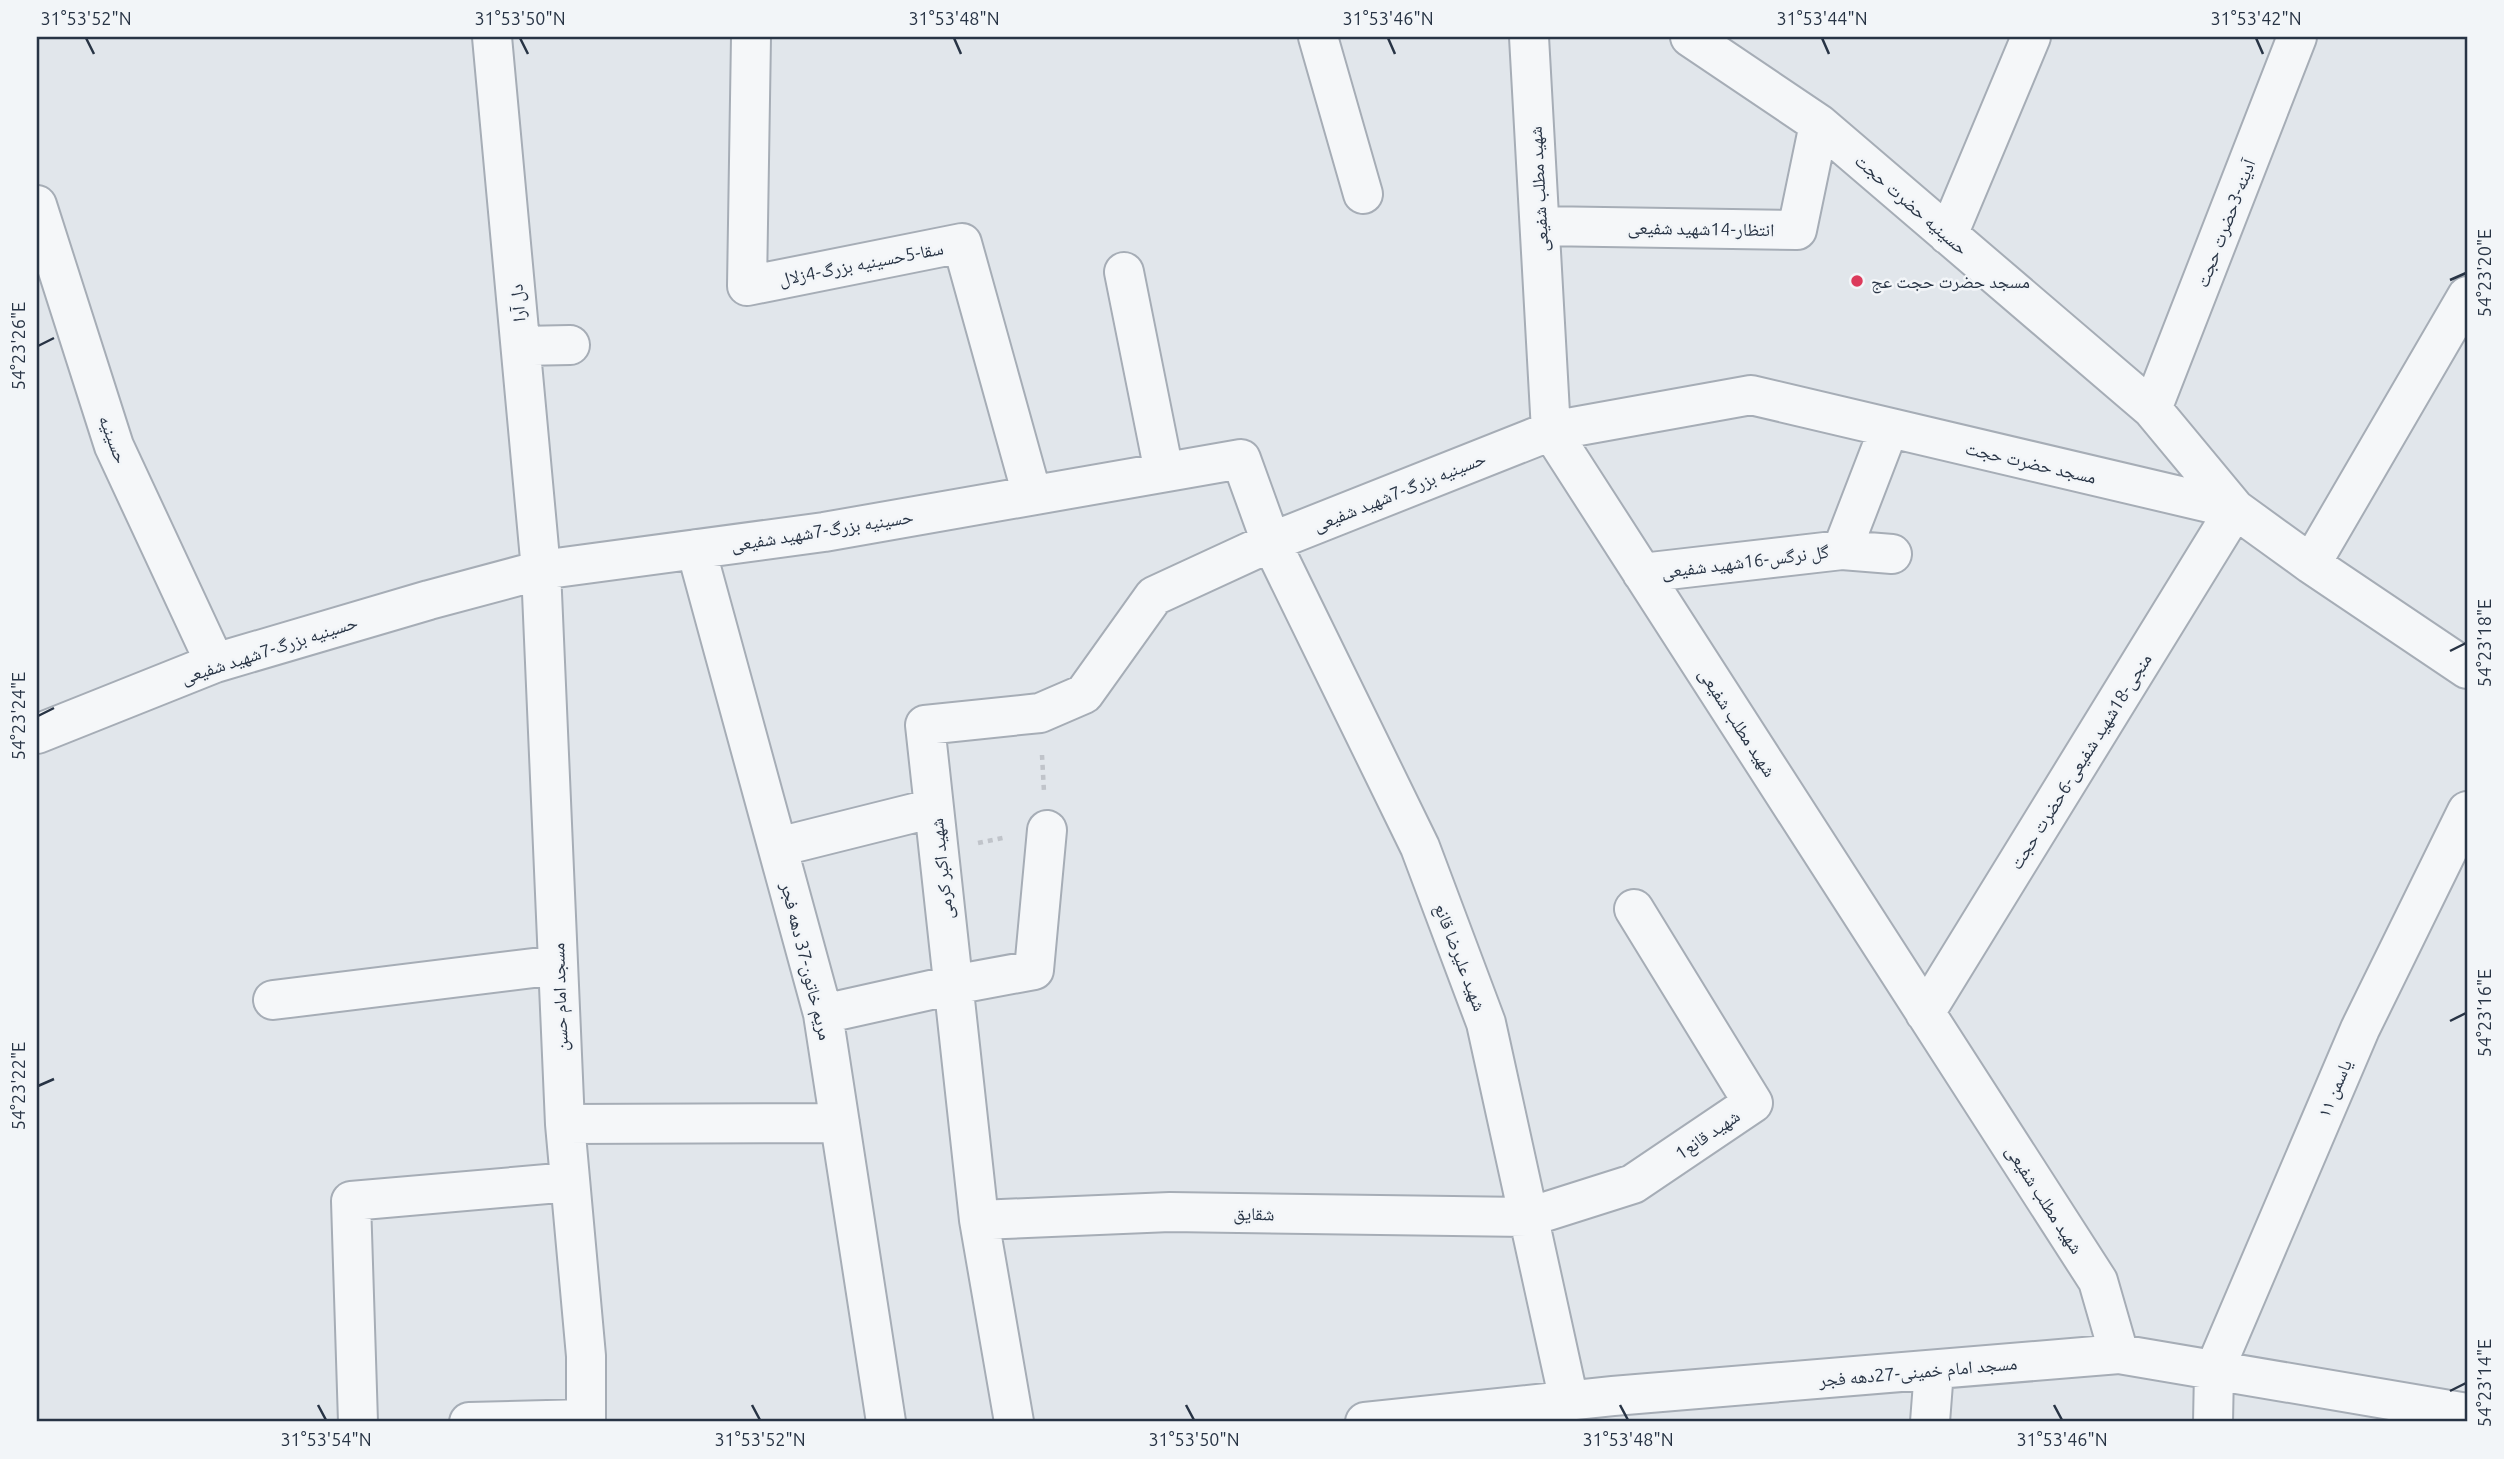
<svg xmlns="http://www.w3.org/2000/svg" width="2504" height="1459" viewBox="0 0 2504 1459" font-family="Ubuntu,'Noto Naskh Arabic',sans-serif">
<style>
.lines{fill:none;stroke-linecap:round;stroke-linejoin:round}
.minor-casing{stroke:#a6adb6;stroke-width:42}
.path{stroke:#c0c4ca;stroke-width:4.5;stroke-dasharray:5 5;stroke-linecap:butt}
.minor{stroke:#f5f7f9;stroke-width:38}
.ticks{fill:none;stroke:#283445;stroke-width:2.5}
.poi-dot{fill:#dc3a5b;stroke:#f2f5f8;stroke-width:2.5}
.labels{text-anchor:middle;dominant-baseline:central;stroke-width:5;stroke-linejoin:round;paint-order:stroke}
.street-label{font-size:18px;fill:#283445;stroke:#f2f5f8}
.poi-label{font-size:18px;fill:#283445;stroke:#f2f5f8;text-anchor:start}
.neatline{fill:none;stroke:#283445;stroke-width:2.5}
.ticks-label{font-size:18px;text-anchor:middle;fill:#283445}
</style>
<rect width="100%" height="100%" fill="#e1e6eb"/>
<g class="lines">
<defs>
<path id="minor" d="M492 37 541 570 565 1124 586 1356V1422
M751 37 747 286 962 243 1032 495
M1318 37 1363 194
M1529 37 1551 431 2098 1281 2119 1354
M1690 37 1819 124 2152 409 2235 509 1925 1013
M37 205 114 446 215 663
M1540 226 1797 230 1819 124
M1948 235 2031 37
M1124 272 1164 472
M521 346 570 345
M2152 409 2297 37
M696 549 823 1014 886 1422
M1842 550 1892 554
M2311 564 2467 296
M1642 573 1842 550 1889 428
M37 734 215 663 429 600 541 570 824 532 1241 459 1271 542 1551 431 1751 395 2235 509 2311 564 2467 669
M778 847 934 808
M273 1000 558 965
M823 1014 953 985 1034 970 1047 830
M565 1124 840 1123
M979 1220 1170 1212 1529 1217 1633 1184 1753 1103 1634 909
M358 1422 351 1201 570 1182
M469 1422 586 1419
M1014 1422 979 1220 925 725 1040 713 1084 694 1154 596 1271 542 1420 847 1486 1023 1569 1401
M1365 1422 1613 1396 2119 1354 2467 1413
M1930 1422 1934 1370
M2213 1422 2214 1371 2360 1029 2467 811"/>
</defs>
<use href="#minor" class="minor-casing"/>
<path class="path" d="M1042 755 1044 792
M978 843 1007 837"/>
<use href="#minor" class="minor"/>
</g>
<path class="ticks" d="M86 38 94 54M520 38 528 54M954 38 961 54M1388 38 1395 54M1822 38 1829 54M2256 38 2263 54M2450 280 2466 273M38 346 54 338M2450 651 2466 643M38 716 54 708M2450 1021 2466 1013M38 1086 54 1079M2450 1391 2466 1383M318 1405 326 1420M752 1405 760 1420M1186 1405 1194 1420M1620 1405 1628 1420M2054 1405 2062 1420"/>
<circle class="poi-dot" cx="1857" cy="281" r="7"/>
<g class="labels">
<g class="street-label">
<text transform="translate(1538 189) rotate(-93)">شهید مطلب شفیعی</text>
<text transform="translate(1912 204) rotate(41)">حسینیه حضرت حجت</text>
<text transform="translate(2225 223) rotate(-69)">آدینه-3حضرت حجت</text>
<text transform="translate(1701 228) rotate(1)">انتظار-14شهید شفیعی</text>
<text transform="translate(861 263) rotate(-11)">سقا-5حسینیه بزرگ-4زلال</text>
<text transform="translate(517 303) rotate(-95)">دل آرا</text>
<text transform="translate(114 439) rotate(69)">حسینیه</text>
<text transform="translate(2031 462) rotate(13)">مسجد حضرت حجت</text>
<text transform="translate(1399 491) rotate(-22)">حسینیه بزرگ-7شهید شفیعی</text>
<text transform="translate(822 530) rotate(-9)">حسینیه بزرگ-7شهید شفیعی</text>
<text transform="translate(1745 561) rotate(-7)">گل نرگس-16شهید شفیعی</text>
<text transform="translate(269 649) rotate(-18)">حسینیه بزرگ-7شهید شفیعی</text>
<text transform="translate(1738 722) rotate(57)">شهید مطلب شفیعی</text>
<text transform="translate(2080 761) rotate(-58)">منجی-18شهید شفیعی-6حضرت حجت</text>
<text transform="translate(941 869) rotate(-96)">شهید اکبر کرمی</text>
<text transform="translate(1461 957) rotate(69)">شهید علیرضا قانع</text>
<text transform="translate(807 961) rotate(76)">مریم خاتون-37 دهه فجر</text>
<text transform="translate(559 997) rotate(-92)">مسجد امام حسن</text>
<text transform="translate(2334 1088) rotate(-67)">یاسمن ۱۱</text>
<text transform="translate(1707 1134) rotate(-34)">1شهید قانع</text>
<text transform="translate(2045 1199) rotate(57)">شهید مطلب شفیعی</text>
<text transform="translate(1254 1213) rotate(1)">شقایق</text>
<text transform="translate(1918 1371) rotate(-5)">مسجد امام خمینی-27دهه فجر</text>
</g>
<g class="poi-label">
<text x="1871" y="281">مسجد حضرت حجت عج</text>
</g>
</g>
<rect width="2504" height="1459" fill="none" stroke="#f2f5f8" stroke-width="77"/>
<rect x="38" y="38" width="2428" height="1382" class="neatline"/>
<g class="ticks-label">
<text x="86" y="25">31°53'52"N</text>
<text x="520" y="25">31°53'50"N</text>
<text x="954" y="25">31°53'48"N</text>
<text x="1388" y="25">31°53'46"N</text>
<text x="1822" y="25">31°53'44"N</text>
<text x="2256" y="25">31°53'42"N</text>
<text transform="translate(2485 273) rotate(-90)" y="6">54°23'20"E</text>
<text transform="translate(19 346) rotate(-90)" y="6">54°23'26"E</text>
<text transform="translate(2485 643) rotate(-90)" y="6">54°23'18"E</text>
<text transform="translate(19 716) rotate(-90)" y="6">54°23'24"E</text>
<text transform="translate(2485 1013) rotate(-90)" y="6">54°23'16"E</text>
<text transform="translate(19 1086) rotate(-90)" y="6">54°23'22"E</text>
<text transform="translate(2485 1383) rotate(-90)" y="6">54°23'14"E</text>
<text x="326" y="1446">31°53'54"N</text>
<text x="760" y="1446">31°53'52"N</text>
<text x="1194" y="1446">31°53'50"N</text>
<text x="1628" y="1446">31°53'48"N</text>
<text x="2062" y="1446">31°53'46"N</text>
</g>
</svg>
